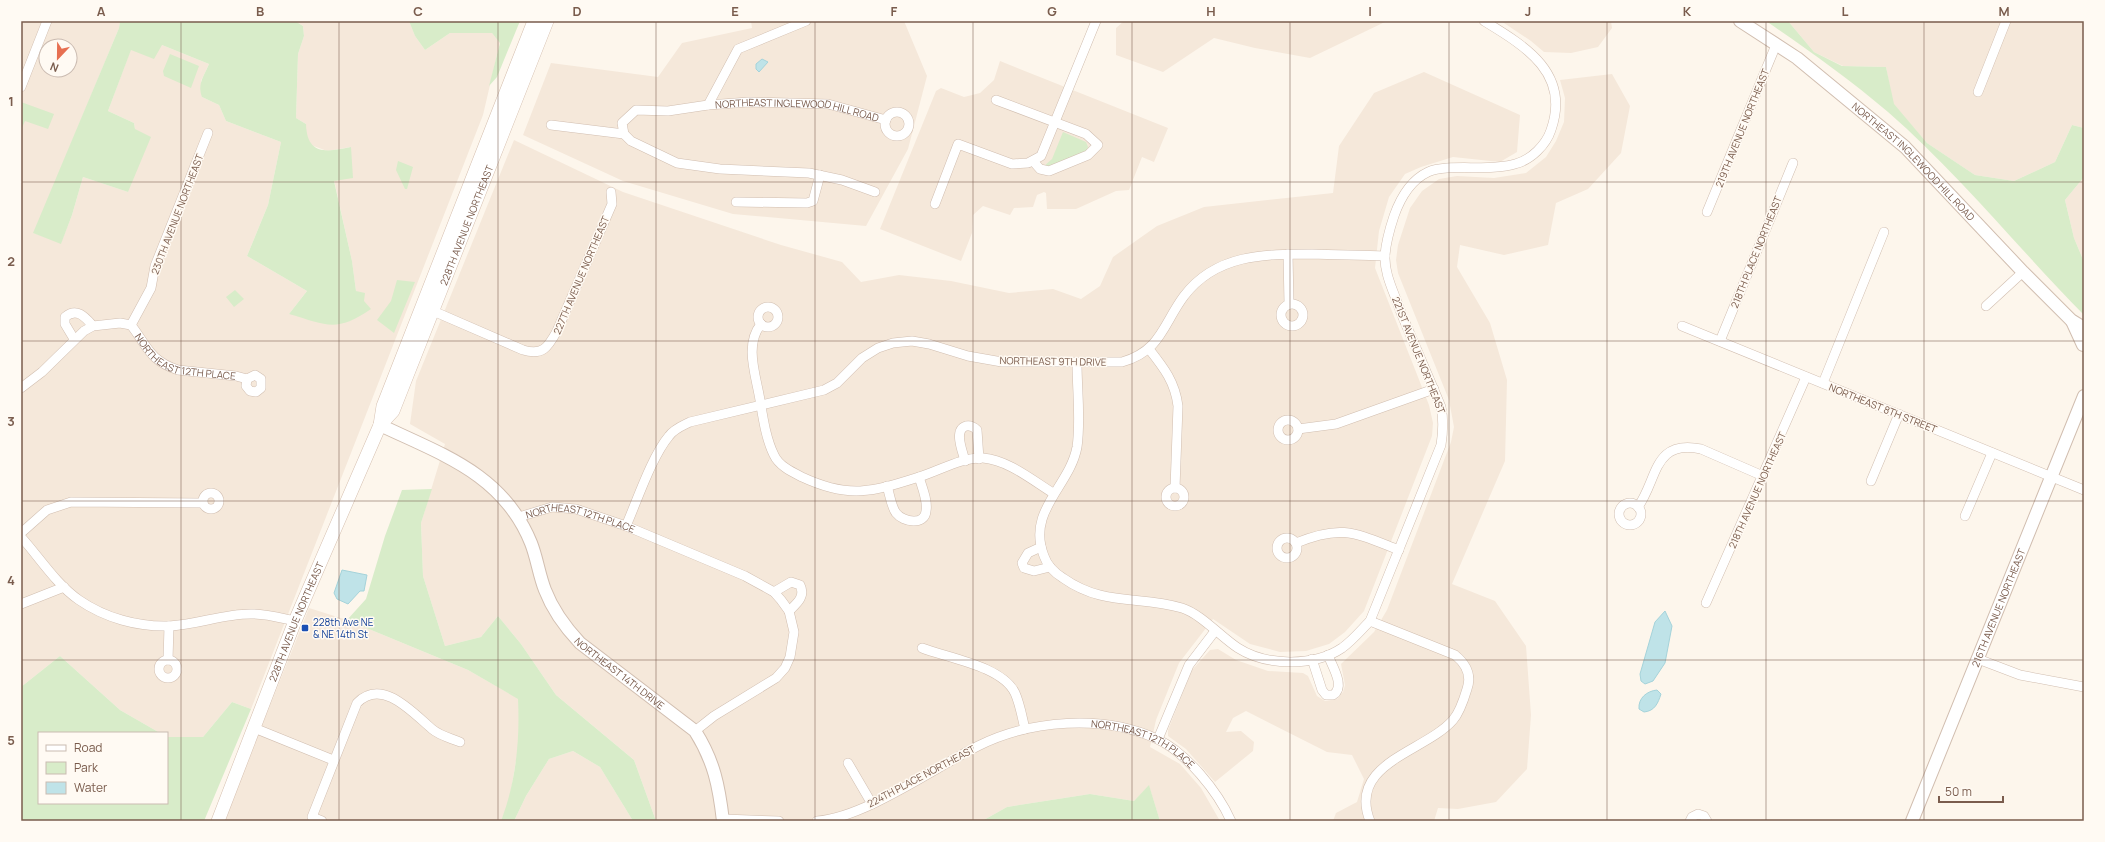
<svg xmlns="http://www.w3.org/2000/svg" width="2105" height="842" viewBox="0 0 2105 842" font-family="Manrope,sans-serif">
<style>
.residential{fill:#f5e8da;fill-rule:evenodd}
.green{fill:#d8ecc9}
.water{fill:#bfe3e8;stroke:#a5d3da}
.lines{fill:none;stroke-linecap:round;stroke-linejoin:round}
.minor-casing{stroke:#d1beb0;stroke-width:10}
.tertiary-casing{stroke:#d1beb0;stroke-width:14}
.secondary-casing{stroke:#d6c0b0;stroke-width:14}
.minor{stroke:#fff;stroke-width:9}
.tertiary{stroke:#fff;stroke-width:12}
.secondary{stroke:#fff;stroke-width:13}
.grid{fill:none;stroke:#7a5c4d;stroke-width:1;stroke-opacity:0.55}
.transit-dot{fill:#1a4fb4;stroke:#fffaf3;stroke-width:1.5}
.labels{text-anchor:middle;dominant-baseline:central;stroke-width:3;stroke-linejoin:round;paint-order:stroke}
.street-label{font-size:10px;fill:#7a5c4d;stroke:#fffaf3}
.transit-label{font-size:10px;fill:#164399;stroke:#fffaf3;text-anchor:start}
.neatline{fill:none;stroke:#7a5c4d;stroke-width:1.5}
.grid-label{font-size:13px;text-anchor:middle;font-weight:bold;fill:#7a5c4d}
</style>
<rect width="100%" height="100%" fill="#fdf6ec"/>
<path class="residential" d="M21 21H120L119 28 34 233 61 243 72 215 83 177 128 192 135 129 134 123 108 111 131 49 162 45 209 64 201 81 202 97 219 105 226 121 281 142 268 205 247 256 307 291 289 314 364 301 356 291 352 261 334 180 351 147 327 151 311 145 306 137V124L296 118 298 54 304 36 303 26 295 21H409L415 36 425 50 450 33H492L500 42 483 115 251 709 232 702 203 737 168 738 167 733H160L120 710 60 656 21 687ZM46 46H70V70H46Z
M751 21H904L927 76 908 149 866 226 733 214 623 181 523 135 551 63 658 77 682 43 752 28Z
M1124 21H1387L1310 58 1255 48 1214 38 1163 72 1116 55V28Z
M1501 21H1611L1612 28 1598 47 1571 53 1544 52 1531 41Z
M1788 21H2084V128L2072 125 2055 162 2014 181 1975 175 1927 143 1893 104 1886 67 1843 66 1814 52Z
M1000 61 1168 128 1154 162 1142 157 1129 190 1116 191 1076 209H1047L1046 193 1044 192 1037 195 1033 207 1014 208 1010 215 983 206 973 215 972 233 961 261 880 229 936 91 941 88 964 97 980 93 994 80Z
M1424 72 1520 115 1517 152 1500 162 1453 157 1421 167 1405 174 1389 197 1379 231 1375 268 1429 405 1433 423 1432 436 1364 611 1345 632 1329 644 1306 651 1280 652 1250 644 1213 619 1179 663 1156 720 1150 747 1180 764 1201 788 1220 821H1160L1149 786 1134 801 1090 794 1007 807 982 821H656L634 760 556 695 521 644 498 616 481 637 445 646 423 576 421 523 445 444 410 424 416 381 514 140 623 192 781 245 842 262 861 282 899 275 951 281 1009 293 1053 289 1081 299 1100 286 1113 257 1157 226 1204 207 1333 193 1339 146 1374 93Z
M1612 74 1630 106 1621 153 1588 189 1556 203 1548 245 1504 255 1460 245 1457 267 1490 323 1507 380 1505 461 1452 584 1495 601 1526 646 1531 715 1527 769 1496 802 1458 809 1438 808 1434 821H1333L1336 813 1357 802 1364 779 1352 755 1327 752 1246 711 1233 718 1226 732 1241 731 1254 742 1253 751 1215 782 1186 749 1168 736V730L1192 670 1210 650 1218 649 1236 660 1268 671 1303 673 1308 676 1317 696 1325 701 1337 699 1343 692 1345 685 1341 664 1374 632 1387 610 1451 442 1454 427 1449 400 1398 273 1396 260 1398 245 1410 208 1422 191 1439 179 1457 176 1494 178 1526 173 1546 157 1556 141 1564 122 1565 98 1560 80Z
M2084 177V262L2074 238 2065 200Z
M309 608 347 620 468 670 519 699 520 737 509 802 501 821H224Z
M573 751 600 767 633 821H514L526 796 549 759Z"/>
<path class="green" d="M120 21H295L303 26 304 36 298 54 296 118 306 124C307 156 327 152 351 147L353 178 334 181 352 261 356 291 365 293 364 301 371 309C336 333 327 325 289 314L307 291 247 256 268 205 281 142 226 121 219 105 202 97C197 84 204 76 209 64L162 45 154 59 131 50 108 111 134 123 135 129 151 137 128 192 83 177 72 215 61 244 33 233 119 28Z
M409 21H520L497 77 489 86 500 43 492 33H450L425 50 415 36Z
M1766 21H1788L1814 52 1842 66 1886 67 1894 104 1927 143 1975 175 2014 181 2055 162 2072 125 2084 128V177L2065 200 2074 238 2084 262V315C2018 248 1959 174 1888 112 1849 79 1808 50 1766 21Z
M170 54 199 66 191 88 164 76 163 71Z
M21 102 54 114 48 129 25 121 21 130Z
M1063 132 1086 142 1088 147 1086 152 1051 167H1043L1052 159Z
M398 161 413 167 407 189H405L396 170Z
M397 280 415 282 394 333 377 320 391 301Z
M235 290 244 299 234 307 226 297Z
M432 489 421 523 423 576 445 646 481 637 498 616 521 644 556 695 634 760 656 821H633L600 767 573 751 549 759 526 796 514 821H501C516 782 520 740 518 699L468 670 347 620 366 599 385 536 402 490Z
M60 656 120 710 160 733H39V803H167V737H203L232 702 251 709 204 821H21V687Z
M1149 785 1160 821H982L1007 807 1090 794 1134 801Z"/>
<path class="water" d="M762 59 768 62 759 72 756 69V64Z
M342 570 367 575 364 591H360L348 604 337 599 334 593Z
M1665 611 1672 626 1665 663 1653 681 1645 684 1641 681 1640 674 1655 622Z
M1657 690 1661 694C1658 703 1655 711 1644 712L1639 709C1638 698 1647 691 1657 690Z"/>
<g class="lines">
<defs>
<g id="minor">
<path d="M806 21 738 49 708 105 668 111 636 110 622 123 624 134 631 141 677 163 720 169 809 173 842 180 875 192"/>
<path d="M21 87 47 21"/>
<path d="M1978 92 2006 21"/>
<path d="M996 100 1086 134 1098 145 1088 155 1049 171 1040 169 1033 161"/>
<path id="s1" d="M708 105 749 102 828 104 886 120"/>
<circle cx="897" cy="124" r="12"/>
<path d="M551 125 624 134"/>
<path d="M736 202 807 203 813 201 820 175"/>
<path d="M935 204 958 144 1012 164 1028 163 1041 156 1096 21"/>
<path d="M1707 212 1776 45"/>
<path d="M1288 254 1289 304"/>
<circle cx="1292" cy="315" r="11"/>
<path d="M1986 306 2023 272"/>
<circle cx="768" cy="317" r="10"/>
<path d="M433 311 523 350C543 356 548 347 557 331L612 204 611 192"/>
<path d="M761 324C744 345 756 375 760 400 763 418 766 439 774 455 779 466 792 472 802 477 849 499 872 492 919 477 939 471 962 457 983 458 1008 460 1032 480 1053 493"/>
<path id="s2" d="M131 325C148 347 149 360 178 370L236 376 247 379 255 375 261 379V388L256 392 250 391 246 386 247 379"/>
<path d="M1682 326 2084 490"/>
<path d="M74 339 65 324V317C77 307 85 317 93 326"/>
<path d="M1720 341 1793 163"/>
<path d="M1149 349C1164 368 1175 382 1178 406L1175 488"/>
<path d="M1077 363C1077 390 1081 420 1077 447 1070 486 1026 511 1044 556 1047 565 1055 573 1063 578 1104 607 1140 595 1182 608 1201 614 1221 637 1238 648 1266 666 1314 667 1342 648 1353 640 1361 630 1370 621L1441 445C1443 432 1444 421 1441 407 1428 375 1413 342 1400 310 1394 292 1384 274 1385 255 1386 242 1390 228 1394 216 1400 199 1411 180 1428 172 1448 163 1489 172 1515 164 1531 160 1546 145 1551 130 1571 73 1525 46 1484 21"/>
<path d="M1823 383 1884 232"/>
<path d="M21 388 42 372 84 331 93 326 120 323 131 325 151 288 155 266 208 133"/>
<circle cx="1288" cy="430" r="10"/>
<path d="M1298 429 1336 424 1434 389"/>
<path d="M965 461C963 452 953 430 966 426 971 425 974 427 977 430L979 459"/>
<path d="M1871 481 1899 414"/>
<path d="M887 486C890 495 891 506 896 513 903 522 925 526 926 511 928 501 922 487 919 477"/>
<circle cx="1175" cy="497" r="9"/>
<circle cx="211" cy="501" r="8"/>
<circle cx="1630" cy="514" r="11"/>
<path d="M1638 507C1658 479 1653 439 1701 449L1763 476"/>
<path d="M1965 516 1992 453"/>
<path id="s3" d="M519 517 552 507 576 509 626 526 745 576 774 592 781 600 789 611 794 632 790 657 785 668 776 678 714 716 695 731"/>
<path d="M626 526C637 501 652 456 669 436 674 429 682 426 690 422L824 390 837 383 862 358 878 348 893 343 912 341 929 344 968 356 1002 362H1122C1161 351 1163 324 1184 296 1216 254 1264 254 1312 254 1336 255 1361 255 1385 256"/>
<path d="M21 533 47 510 71 502 202 503"/>
<path d="M21 537C40 558 56 584 79 600 105 618 138 627 169 626 197 625 225 613 253 614 267 614 281 618 295 621"/>
<circle cx="1287" cy="548" r="10"/>
<path d="M1296 543C1342 524 1355 533 1399 550"/>
<path d="M1041 547 1028 553 1022 563 1024 568 1034 571 1050 567"/>
<path d="M774 592 791 582 800 585C806 597 796 604 789 611"/>
<path d="M1706 603 1806 377"/>
<path d="M21 604 64 587"/>
<path d="M922 648C948 658 1002 666 1015 693 1020 704 1022 717 1025 729"/>
<path d="M1312 659 1322 690 1326 695H1333C1346 687 1332 666 1328 655"/>
<path d="M1978 659 2020 675 2084 687"/>
<path d="M168 660 169 626"/>
<circle cx="168" cy="669" r="9"/>
<path d="M254 728 333 760"/>
<path d="M1158 739 1189 665 1215 631"/>
<path d="M848 763 872 804"/>
<path d="M723 819 779 821"/>
<path d="M322 821 312 817 357 703C382 677 413 713 432 729 440 736 451 738 460 742"/>
<path id="s4" d="M817 821C864 818 934 768 978 746 1030 720 1103 714 1157 739 1187 753 1218 792 1231 821"/>
<path d="M1370 821C1347 763 1425 752 1453 720 1460 712 1464 699 1467 689 1472 675 1466 664 1455 655L1370 621"/>
<path d="M1690 821 1692 817 1698 814 1704 816 1707 821"/>
</g>
<g id="tertiary">
<path id="s5" d="M1740 21 1797 58 1905 147 2023 272 2071 320 2084 328"/>
<path d="M2072 321 2083 345"/>
<path id="s6" d="M380 425C443 455 503 474 531 543 537 558 539 575 545 590 553 611 565 627 580 643L695 731C714 761 719 786 723 821"/>
<path id="s7" d="M1912 821 2084 396"/>
</g>
<g id="secondary">
<path id="s8" d="M380 425 393 411 547 21"/>
<path id="s9" d="M218 821 295 621 380 425 383 406 534 21"/>
</g>
</defs>
<use href="#minor" class="minor-casing"/>
<use href="#tertiary" class="tertiary-casing"/>
<use href="#secondary" class="secondary-casing"/>
<use href="#minor" class="minor"/>
<use href="#tertiary" class="tertiary"/>
<use href="#secondary" class="secondary"/>
</g>
<path class="grid" d="M181 21V821M339 21V821M498 21V821M656 21V821M815 21V821M973 21V821M1132 21V821M1290 21V821M1449 21V821M1607 21V821M1766 21V821M1924 21V821M21 182H2084M21 341H2084M21 501H2084M21 660H2084"/>
<rect class="transit-dot" x="301" y="624" width="8" height="8" rx="2"/>
<g class="labels">
<g class="street-label">
<text stroke="none"><textPath href="#s1" startOffset="90">NORTHEAST INGLEWOOD HILL ROAD</textPath></text>
<text transform="translate(1742 128) rotate(-68)">219TH AVENUE NORTHEAST</text>
<text stroke="none"><textPath href="#s5" startOffset="224">NORTHEAST INGLEWOOD HILL ROAD</textPath></text>
<text transform="translate(177 214) rotate(-69)">230TH AVENUE NORTHEAST</text>
<text stroke="none"><textPath href="#s8" startOffset="219">228TH AVENUE NORTHEAST</textPath></text>
<text transform="translate(1756 252) rotate(-68)">218TH PLACE NORTHEAST</text>
<text transform="translate(581 275) rotate(-67)">227TH AVENUE NORTHEAST</text>
<text stroke="none"><textPath href="#s2" startOffset="68">NORTHEAST 12TH PLACE</textPath></text>
<text transform="translate(1419 355) rotate(68)">221ST AVENUE NORTHEAST</text>
<text transform="translate(1053 361) rotate(1)">NORTHEAST 9TH DRIVE</text>
<text transform="translate(1883 408) rotate(22)">NORTHEAST 8TH STREET</text>
<text transform="translate(1757 490) rotate(-66)">218TH AVENUE NORTHEAST</text>
<text stroke="none"><textPath href="#s3" startOffset="64">NORTHEAST 12TH PLACE</textPath></text>
<text stroke="none"><textPath href="#s7" startOffset="230">216TH AVENUE NORTHEAST</textPath></text>
<text stroke="none"><textPath href="#s9" startOffset="214">228TH AVENUE NORTHEAST</textPath></text>
<text stroke="none"><textPath href="#s6" startOffset="360">NORTHEAST 14TH DRIVE</textPath></text>
<text stroke="none"><textPath href="#s4" startOffset="352">NORTHEAST 12TH PLACE</textPath></text>
<text transform="translate(921 776) rotate(-28)">224TH PLACE NORTHEAST</text>
</g>
<g class="transit-label">
<text x="313" y="622">228th Ave NE<tspan x="313" dy="12">&amp; NE 14th St</tspan></text>
</g>
</g>
<rect width="2105" height="842" fill="none" stroke="#fffaf3" stroke-width="44"/>
<rect x="38" y="732" width="130" height="72" fill="#fffaf3" stroke="#cabbb1"/>
<rect x="46" y="745" width="20" height="6" fill="#ffffff" stroke="#cabbb1"/>
<text x="74" y="752" font-size="12" fill="#7a5c4d">Road</text>
<rect x="46" y="762" width="20" height="12" fill="#d8ecc9" stroke="#cabbb1"/>
<text x="74" y="772" font-size="12" fill="#7a5c4d">Park</text>
<rect x="46" y="782" width="20" height="12" fill="#bfe3e8" stroke="#cabbb1"/>
<text x="74" y="792" font-size="12" fill="#7a5c4d">Water</text>
<g transform="translate(58 58) rotate(202)"><circle r="19" fill="#fffaf3" stroke="#cabbb1"/>
<path d="M0-3L7 15L0 10L-7 15Z" fill="#e76f51"/>
<text y="-6" font-size="11" font-weight="bold" text-anchor="middle" fill="#7a5c4d">N</text>
</g>
<path d="M1939 796v6h64v-6" fill="none" stroke="#7a5c4d" stroke-width="2"/>
<text x="1945" y="796" font-size="12" fill="#7a5c4d" stroke="#fffaf3" stroke-width="3" paint-order="stroke">50 m</text>
<rect x="22" y="22" width="2061" height="798" class="neatline"/>
<g class="grid-label">
<text x="101" y="16">A</text>
<text x="260" y="16">B</text>
<text x="418" y="16">C</text>
<text x="577" y="16">D</text>
<text x="735" y="16">E</text>
<text x="894" y="16">F</text>
<text x="1052" y="16">G</text>
<text x="1211" y="16">H</text>
<text x="1370" y="16">I</text>
<text x="1528" y="16">J</text>
<text x="1687" y="16">K</text>
<text x="1845" y="16">L</text>
<text x="2004" y="16">M</text>
<text x="11" y="106">1</text>
<text x="11" y="266">2</text>
<text x="11" y="426">3</text>
<text x="11" y="585">4</text>
<text x="11" y="745">5</text>
</g>
</svg>
